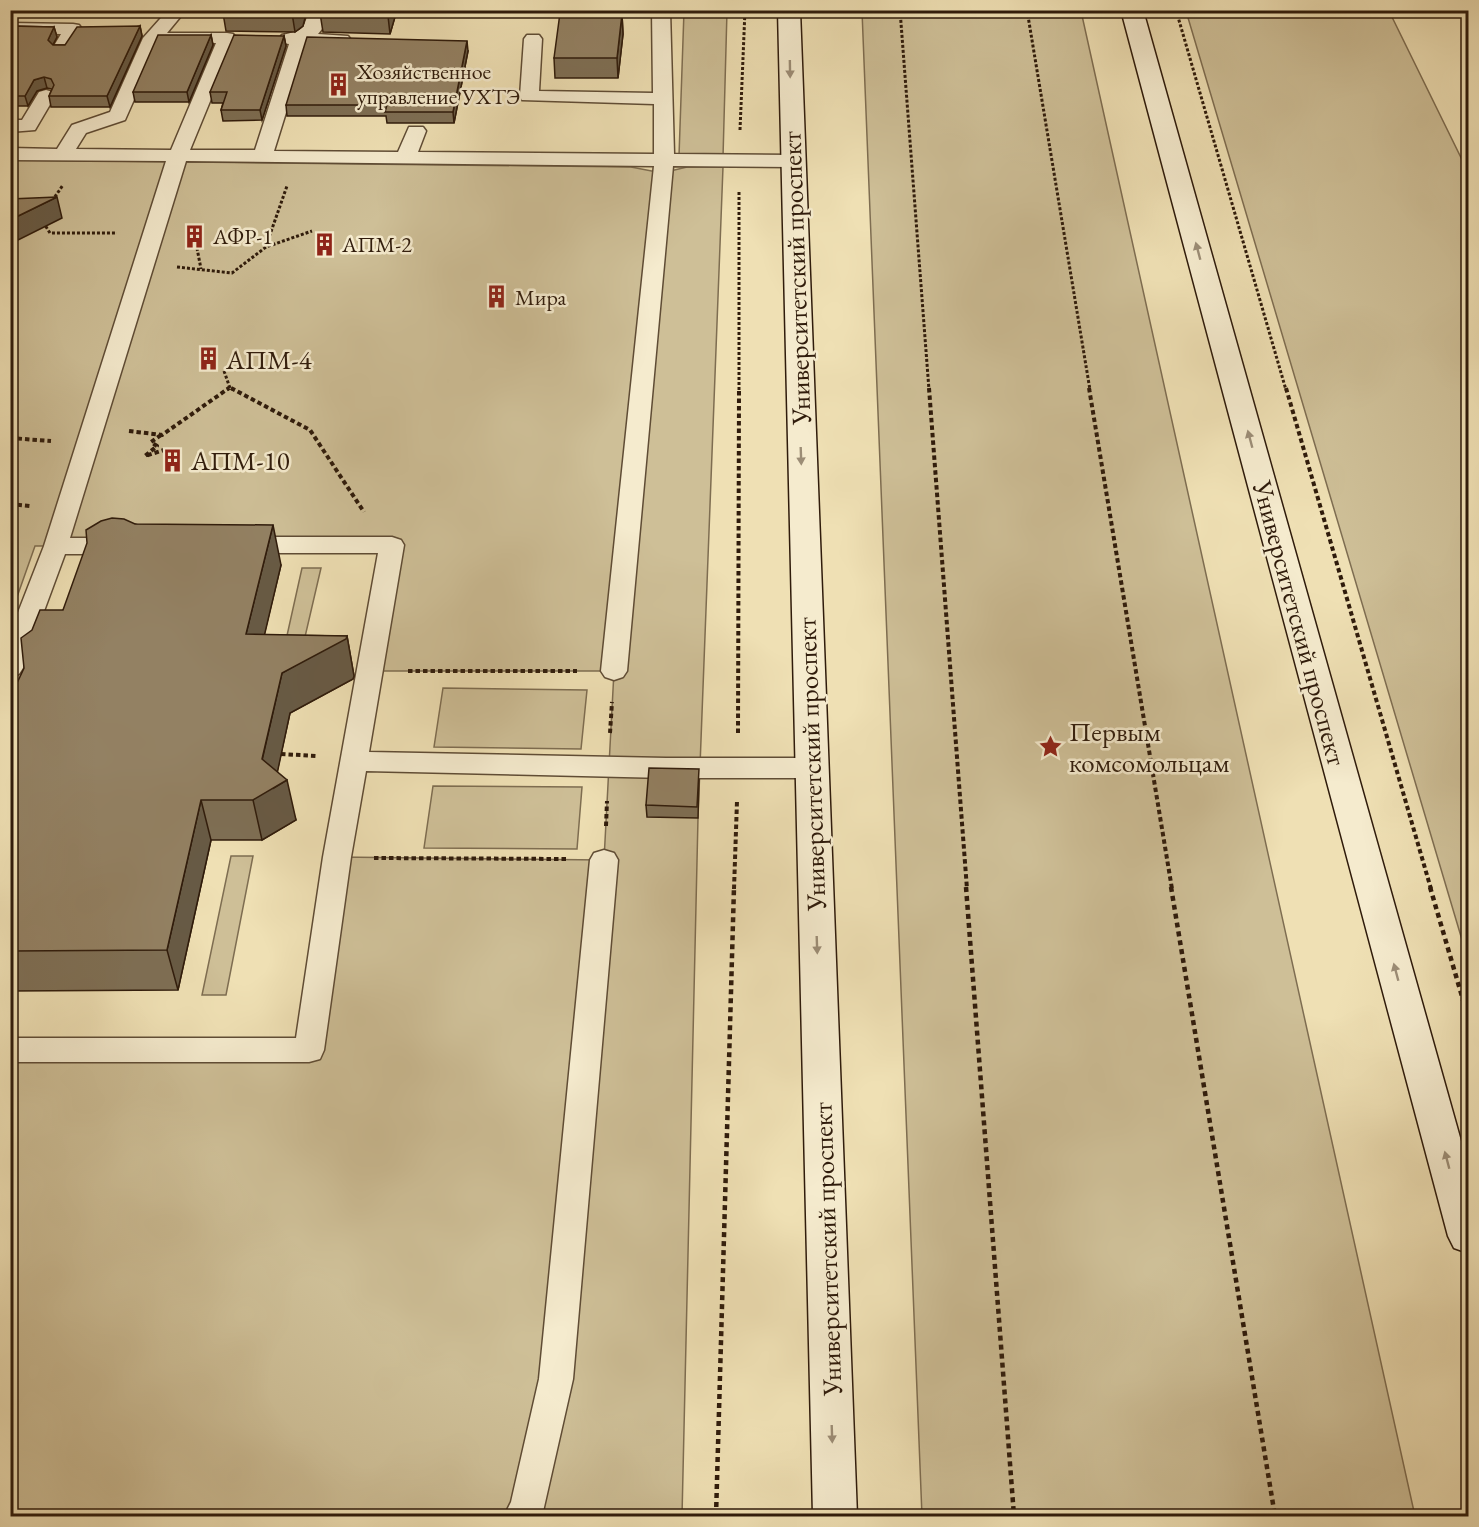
<svg xmlns="http://www.w3.org/2000/svg" width="1479" height="1527" viewBox="0 0 1479 1527" font-family="'EB Garamond',serif">
<style>
.green{fill:#cebf97;stroke:#7e6d51;stroke-width:1.5}
.lines{fill:none;stroke-linecap:round;stroke-linejoin:round}
.lane-casing{stroke:#5f4c35;stroke-width:3}
.secondary-casing{stroke:#2f1b0b;stroke-width:3}
.path-far2{stroke:#2f1b0b;stroke-width:3;stroke-dasharray:3 2;stroke-linecap:butt}
.path-far1{stroke:#2f1b0b;stroke-width:4;stroke-dasharray:4.5 3;stroke-linecap:butt}
.path{stroke:#2f1b0b;stroke-width:4.5;stroke-dasharray:5 4;stroke-linecap:butt}
.lane{fill:#f5ebce;fill-rule:evenodd}
.secondary{fill:#f5ebce;fill-rule:evenodd}
.wall{fill:#7e6f55;stroke:#2f1b0b;stroke-width:1.5}
.shaded-wall{fill:#675a45;stroke:#2f1b0b;stroke-width:1.5}
.building{fill:#938163;stroke:#2f1b0b;stroke-width:1.5}
.oneway{fill:#9c8d76}
.labels{text-anchor:middle;dominant-baseline:central;stroke-width:5;stroke-linejoin:round;paint-order:stroke}
.far-poi-label{font-size:22px;fill:#2f1b0b;stroke:#f5ebce;text-anchor:start}
.street-label{font-size:27px;fill:#2f1b0b;stroke:#f5ebce}
.poi-label{font-size:27px;fill:#2f1b0b;stroke:#f5ebce;text-anchor:start}
</style>
<rect width="100%" height="100%" fill="#efe0b4"/>
<filter id="stains"><feTurbulence type="fractalNoise" baseFrequency=".00333" numOctaves="4"/><feColorMatrix values="0 0 0 0 .2 0 0 0 0 .09 0 0 0 0 .02 0 0 0 .5 -.17"/></filter>
<radialGradient id="worn" r=".72"><stop offset=".6" stop-color="#630" stop-opacity="0"/><stop offset="1" stop-color="#630" stop-opacity=".3"/></radialGradient>
<path class="green" d="M684 11H727L723 157 679 156Z
M862 11H1081L1415 1516H922Z
M1186 11H1389L1468 172V960Z
M11 160 631 167 662 173 687 167H723L698 818 682 1516H11V1050H309L337 857 604 860 614 671H371L391 545 35 546 11 614Z
M302 568H321L298 667H280Z
M443 688 587 690 581 749 434 747Z
M433 786 582 787 577 849 424 848Z
M231 856H253L226 995H202Z"/>
<g class="lines">
<defs>
<path id="lane" d="M168 10H186L167 33H227L233 34 236 38 190 150H255L289 44 282 43 279 39 282 35C302 30 303 32 309 10H327L322 29 318 34 348 36 351 40 348 44 307 45 274 151 398 152 409 127H423L426 131 418 152 654 154V104L522 100 520 96 524 39 527 35H539L542 39 539 91 653 93 652 10H670L674 154 792 155 799 157 802 161 799 165 792 167 673 166 627 671 623 677 614 680 605 677 601 671 654 166 186 161 70 538H124L133 541 136 546 133 551 124 554H65L23 668 19 674 10 677V633L44 546 166 161 10 160V148L57 149 72 125 110 112 143 38ZM159 43H216L171 150 76 149 86 133 125 120Z
M10 23 73 24 79 25 82 29 67 53H55L52 49 61 34 10 33Z
M46 90 53 92 55 96 35 130 10 132V120H22L39 92Z
M240 537H392L401 540 404 545 369 752 666 758H811L821 761 825 768 821 775 811 778H666L366 771 351 857 324 1050 320 1059 309 1062H10V1038H296L323 857 378 553H240L231 550 228 545 231 540Z
M604 850 614 853 618 860 573 1379 542 1516H504L511 1502 539 1379 590 860 594 853Z"/>
<path id="secondary" d="M778 10H800L857 1516H813Z
M1121 10H1143L1468 1166V1253L1454 1248 1448 1236Z"/>
</defs>
<use href="#lane" class="lane-casing"/>
<use href="#secondary" class="secondary-casing"/>
<path class="path-far2" d="M900 10 929 390
M1027 10 1090 390
M1176 10 1286 390
M740 130 745 10
M52 201 63 185
M43 222 50 233H117
M196 243 201 269
M266 246 287 186
M177 267 232 273 266 247 312 231
M224 371 230 388
M227 390 230 388 234 390
M739 390V192"/>
<path class="path-far1" d="M231 388 310 430 364 512
M929 388 967 889
M1089 388 1172 889
M1286 388 1431 889
M129 431 162 435 229 388
M161 435 151 442 157 446 145 456 164 450 168 454
M10 438 51 441
M10 504 30 506
M408 671H577
M610 733 612 702
M738 733 739 388
M281 754 316 756
M606 826 607 801
M374 858 567 859
M734 889 737 801"/>
<path class="path" d="M966 887 1014 1516
M1171 887 1275 1516
M1430 887 1468 1017
M716 1516 734 887"/>
<use href="#lane" class="lane"/>
<use href="#secondary" class="secondary"/>
</g>
<path class="wall" d="M307 10 303 26 295 32 226 31 223 13Z
M321 10H397L390 34 323 32 320 13Z
M622 14 623 34 618 78H555L554 58Z
M10 26 54 27 57 37 53 45H65L140 26 142 36 110 107H51L49 96 52 89 47 88 37 91 28 106H10Z
M211 35 213 45 189 102H135L133 92Z
M284 36 286 46 262 120 223 121 221 110 223 103H212L210 92Z
M468 51 454 123H387L386 116H287L286 105Z
M135 524 281 565 264 635 347 636 354 676 353 679 290 713 277 772 296 820 262 840H211L178 990 10 991V698L63 610Z
M699 780 698 818 647 817 646 805Z"/>
<path class="shaded-wall" d="M296 10H307L303 26 295 32 292 13Z
M390 10H397L390 34 388 16Z
M622 14 623 34 618 78 617 58Z
M140 26 142 36 110 107 107 96Z
M54 27 57 37 50 50 48 40Z
M211 35 213 45 189 102 187 92Z
M284 36 286 46 262 120 260 110Z
M467 41 468 51 454 123 453 112Z
M44 77 47 88 37 91 28 106 25 96 34 80Z
M57 197 62 218 10 244V220Z
M273 525 281 565 255 675 246 634Z
M347 636 354 676 353 679 290 713 274 788 287 780 296 820 262 840 253 800 282 673Z
M201 800 211 840 178 990 167 950Z"/>
<path class="building" d="M224 10H296L292 13H223Z
M321 10H390L388 16 320 13Z
M560 13 622 14 617 58H554Z
M10 26 54 27 48 40 53 45H65L77 27 140 26 107 96H49L54 85 51 79 44 77 34 80 25 96H10Z
M158 35H211L187 92H133Z
M234 35 284 36 260 110H221L227 92H210Z
M307 37 467 41 453 112H385L387 105H286Z
M57 197 10 220V199Z
M112 518 124 519 135 524 273 525 246 634 347 636 346 639 282 673 262 759 287 780 253 800H201L167 950 10 951V698L24 668 21 638 32 630 40 610H63L87 543 86 530 101 521Z
M649 768 699 769 697 807 646 805Z"/>
<defs><path id="oneway-solid" d="M-6-.8H1V-3.2L6.5 0L1 3.2V.8H-6Z" transform="scale(1.5)"/></defs>
<g class="oneway">
<use href="#oneway-solid" transform="translate(790 69) rotate(89)"/>
<use href="#oneway-solid" transform="translate(1198 251) rotate(-105)"/>
<use href="#oneway-solid" transform="translate(1250 439) rotate(-105)"/>
<use href="#oneway-solid" transform="translate(801 456) rotate(88)"/>
<use href="#oneway-solid" transform="translate(817 945) rotate(88)"/>
<use href="#oneway-solid" transform="translate(1396 972) rotate(-105)"/>
<use href="#oneway-solid" transform="translate(1447 1160) rotate(-105)"/>
<use href="#oneway-solid" transform="translate(832 1434) rotate(88)"/>
</g>
<defs>
<symbol id="building-bare" viewBox="-9 -9 18 18"><path d="M-4-6H4V6H1V3H-1V6H-4ZM-2.5-4.3h1.7v1.8h-1.7ZM.8-4.3h1.7v1.8H.8ZM-2.5-1h1.7V.8h-1.7ZM.8-1h1.7V.8H.8Z" fill="#8f2418" stroke="#f5ebce" stroke-width="2.5" paint-order="stroke"/></symbol>
<symbol id="sight-bare" viewBox="-9 -9 18 18"><path d="M0-6L1.8-2.2L6-1.7L2.9 1.2L3.7 5.4L0 3.3L-3.7 5.4L-2.9 1.2L-6-1.7L-1.8-2.2Z" fill="#8f2418" stroke="#f5ebce" stroke-width="2.5" paint-order="stroke"/></symbol>
</defs>
<g fill-rule="evenodd">
<use href="#building-bare" x="322" y="68" width="33" height="33"/>
<use href="#building-bare" x="178" y="220" width="33" height="33"/>
<use href="#building-bare" x="308" y="228" width="33" height="33"/>
<use href="#building-bare" x="480" y="280" width="33" height="33"/>
<use href="#building-bare" x="192" y="342" width="33" height="33"/>
<use href="#building-bare" x="156" y="444" width="33" height="33"/>
<use href="#sight-bare" x="1034" y="730" width="33" height="33"/>
</g>
<g class="labels">
<g class="far-poi-label">
<text x="357" y="71">Хозяйственное<tspan x="357" dy="25">управление УХТЭ</tspan></text>
<text x="213" y="236">АФР-1</text>
<text x="342" y="244">АПМ-2</text>
<text x="515" y="297">Мира</text>
</g>
<g class="street-label">
<text transform="translate(796 278) rotate(-92)">Университетский проспект</text>
<text transform="translate(1300 623) rotate(75)">Университетский проспект</text>
<text transform="translate(811 764) rotate(-92)">Университетский проспект</text>
<text transform="translate(827 1249) rotate(-92)">Университетский проспект</text>
</g>
<g class="poi-label">
<text x="226" y="359">АПМ-4</text>
<text x="191" y="460">АПМ-10</text>
<text x="1069" y="731">Первым<tspan x="1069" dy="31">комсомольцам</tspan></text>
</g>
</g>
<rect width="1479" height="1527" fill="none" stroke="#efe0b4" stroke-width="36"/>
<rect x="12" y="12" width="1455" height="1503" fill="none" stroke="#2f1b0b" stroke-width="3"/>
<rect x="18" y="18" width="1443" height="1491" fill="none" stroke="#2f1b0b" stroke-width="1.5"/>
<rect width="100%" height="100%" filter="url(#stains)"/>
<rect width="100%" height="100%" fill="url(#worn)"/>
</svg>
